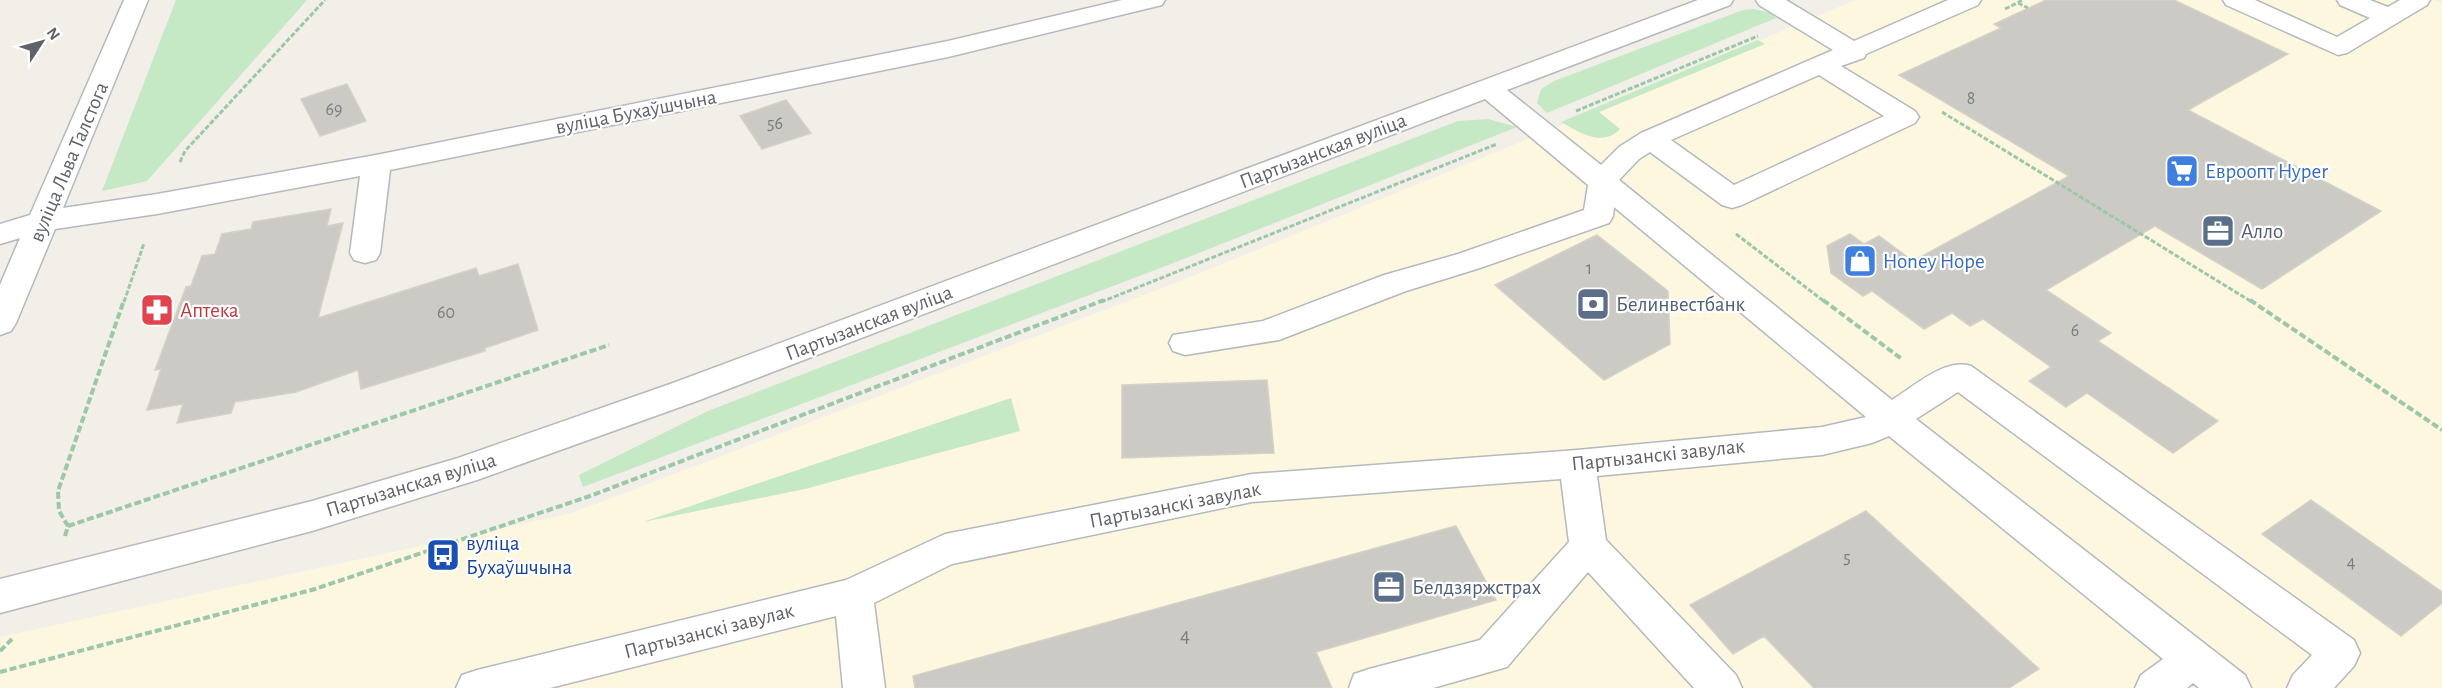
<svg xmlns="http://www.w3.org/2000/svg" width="2442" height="688" viewBox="0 0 2442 688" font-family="'Alegreya Sans',sans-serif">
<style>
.commercial{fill:#fef7e0}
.green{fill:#c5e8c5}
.building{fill:#cccac5;stroke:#d6d1c6;stroke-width:1.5}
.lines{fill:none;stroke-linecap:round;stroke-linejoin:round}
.minor-casing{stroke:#b5b8bc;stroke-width:3}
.path-far1{stroke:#9cc7a9;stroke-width:3;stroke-dasharray:5 2;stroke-linecap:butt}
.path{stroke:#9cc7a9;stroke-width:4;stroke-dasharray:7 3;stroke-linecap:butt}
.minor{fill:#fff;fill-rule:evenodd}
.labels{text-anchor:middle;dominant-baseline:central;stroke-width:4.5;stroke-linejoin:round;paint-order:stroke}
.number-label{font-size:18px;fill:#7a7d7f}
.street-label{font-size:21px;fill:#5f6368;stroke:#fff}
.shop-label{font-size:21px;fill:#366cbe;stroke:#fff;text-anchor:start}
.service-label{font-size:21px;fill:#4e5e75;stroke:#fff;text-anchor:start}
.health-label{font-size:21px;fill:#be3a42;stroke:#fff;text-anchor:start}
.transit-label{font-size:21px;fill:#164399;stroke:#fff;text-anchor:start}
.near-number-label{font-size:21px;fill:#7a7d7f}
</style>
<rect width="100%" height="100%" fill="#f1efe8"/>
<path class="commercial" d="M1855 0H2435L2442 3V688H0V637L572 513 1183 280 1557 127Z"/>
<path class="green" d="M176 0H307L147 181 102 191Z
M1753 9 1771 13 1776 18 1547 113 1537 103 1541 89 1554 81 1743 10Z
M1758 40 1765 44 1599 112 1620 129C1602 148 1579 132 1561 122Z
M1488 119 1517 127 1171 264 583 487 579 475 708 411 1458 121Z
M1011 398 1020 431 805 489 643 522Z"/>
<path class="building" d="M2046 0H2174L2288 54 2188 110 2381 211 2262 289 2155 226 2046 290 2111 333 2098 341 2218 421 2173 453 2087 393 2066 407 2029 381 2051 367 1983 319 1970 326 1952 313 1924 329 1872 291 1863 296 1831 273 1827 246 1850 234 1864 244 1879 236 1913 261 2069 176 1899 75 2001 28 1994 24Z
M347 84 366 121 320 136 301 99Z
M786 100 811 133 762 149 740 116Z
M331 209 327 226 343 223 318 318 476 268 479 276 518 264 538 330 485 348V351L361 389 358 370 296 392 235 402 231 413 177 423 183 404 147 410 161 369 155 370 186 287 191 286 202 256 215 254 222 234 251 229 253 222Z
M1597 235 1668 291 1670 344 1604 380 1495 285Z
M1267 380 1274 453 1122 458V385Z
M2311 500 2442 592V603L2401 636 2262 534Z
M1866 511 2039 669 2009 688H1814L1764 636 1733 654 1690 605Z
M1456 526 1496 600 1316 652 1332 688H915L913 676Z"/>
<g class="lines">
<defs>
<path id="minor" d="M124 0H148L63 208 157 194 376 155 948 41 1122 0H1165L1162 5 948 57 390 170 380 253 376 260 365 263 354 260 350 253 360 176 157 214 55 229 16 323 11 331 0 335V285L20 238 0 244V224L30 215Z
M1698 0H1733L1730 5 1507 90 1601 165 1619 147 1641 133 1833 50 1759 5 1756 0H1786L1854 41 1948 0H1981L1978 5 1866 54 1864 58 1841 66 1915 111 1919 117 1915 123 1742 205 1732 208 1722 205 1650 152 1639 159 1619 180 1892 400C1915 386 1944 358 1971 366L2354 640 2360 653 2354 666 2334 688H2287L2293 675 2312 655 1958 392 1916 419 2245 675 2251 688H2199L2193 683 2187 688H2135L2141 675 2163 659 1889 436 1872 443 1822 455 1597 476 1606 540 1736 675 1742 688H1694L1588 572 1507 667 1433 688H1349L1354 674 1369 669 1480 640 1569 542 1561 479 1252 502 952 564 874 603 885 688H843L836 616 550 688H456L462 675 477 670 846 580 945 534 1252 474 1577 450 1822 427 1866 417 1614 207 1613 216 1609 223 1480 268 1406 291 1279 340 1185 355 1173 351 1169 343 1173 335 1263 321 1384 275 1458 254 1584 210 1588 185 1485 99 697 401 477 480 312 531 0 613V579L312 501 458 458 673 383ZM1819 75 1884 116 1734 185 1671 140Z
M2223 0H2255L2337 37 2370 18 2340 5 2337 0H2370L2388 7 2400 0H2430L2427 5 2347 53 2338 55 2226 5Z"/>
</defs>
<use href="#minor" class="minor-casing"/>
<path class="path-far1" d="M2018 3 2028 8
M2005 9 2023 0
M1576 111 1758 36
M1942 112 2252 302
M180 162 185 151 325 0
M1736 234 1825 302
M124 302 144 243
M1101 302 1497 144"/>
<path class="path" d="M1823 300 1903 360
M2250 300 2442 430
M68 526 609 345
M65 536 68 526 59 511 58 491 124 300
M0 651 12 639
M0 672 315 589 590 496 1104 300"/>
<use href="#minor" class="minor"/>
</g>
<defs>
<symbol id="supermarket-square" viewBox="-11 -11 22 22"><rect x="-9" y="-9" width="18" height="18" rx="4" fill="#3f7fe0" stroke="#fff"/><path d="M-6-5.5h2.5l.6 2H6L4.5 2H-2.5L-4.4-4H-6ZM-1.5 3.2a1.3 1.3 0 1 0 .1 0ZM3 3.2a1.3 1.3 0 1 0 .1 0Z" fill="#fff"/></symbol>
<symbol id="office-square" viewBox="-11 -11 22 22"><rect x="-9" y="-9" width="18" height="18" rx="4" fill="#5c6f8a" stroke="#fff"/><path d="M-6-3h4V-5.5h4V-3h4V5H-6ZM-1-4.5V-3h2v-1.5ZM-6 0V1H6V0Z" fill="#fff"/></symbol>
<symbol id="shop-square" viewBox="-11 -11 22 22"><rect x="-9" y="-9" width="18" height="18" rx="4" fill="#3f7fe0" stroke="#fff"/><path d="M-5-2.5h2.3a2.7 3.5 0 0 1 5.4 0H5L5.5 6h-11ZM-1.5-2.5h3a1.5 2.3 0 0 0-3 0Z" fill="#fff"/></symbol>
<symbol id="bank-square" viewBox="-11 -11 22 22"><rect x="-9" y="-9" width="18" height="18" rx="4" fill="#5c6f8a" stroke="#fff"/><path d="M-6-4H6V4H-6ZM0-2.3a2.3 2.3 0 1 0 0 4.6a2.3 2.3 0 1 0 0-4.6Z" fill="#fff"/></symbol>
<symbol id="pharmacy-square" viewBox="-11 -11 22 22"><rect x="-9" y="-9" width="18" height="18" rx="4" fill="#e0444e" stroke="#fff"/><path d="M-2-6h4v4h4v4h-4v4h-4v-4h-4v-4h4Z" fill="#fff"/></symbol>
<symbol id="bus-square" viewBox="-11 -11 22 22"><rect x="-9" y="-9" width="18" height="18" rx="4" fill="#1a4fb4" stroke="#fff"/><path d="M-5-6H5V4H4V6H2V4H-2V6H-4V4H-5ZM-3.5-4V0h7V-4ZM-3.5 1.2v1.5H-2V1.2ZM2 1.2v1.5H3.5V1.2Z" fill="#fff"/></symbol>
</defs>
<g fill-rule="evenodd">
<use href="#supermarket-square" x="2163" y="152" width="38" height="38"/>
<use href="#office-square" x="2199" y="212" width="38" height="38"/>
<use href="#shop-square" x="1841" y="242" width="38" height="38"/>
<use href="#bank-square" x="1574" y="285" width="38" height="38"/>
<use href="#pharmacy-square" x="138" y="291" width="38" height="38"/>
<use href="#bus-square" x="424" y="536" width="38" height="38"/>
<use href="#office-square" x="1370" y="568" width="38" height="38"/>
</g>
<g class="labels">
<g class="number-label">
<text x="1971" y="99">8</text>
<text x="334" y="110">69</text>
<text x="775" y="124">56</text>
<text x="1589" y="269">1</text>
<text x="446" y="313">60</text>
<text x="2075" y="331">6</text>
<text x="1847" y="558">5</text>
<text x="2351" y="563">4</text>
</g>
<g class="street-label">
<text transform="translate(636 112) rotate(-11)">вуліца Бухаўшчына</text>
<text transform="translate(1323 151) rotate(-21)">Партызанская вуліца</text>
<text transform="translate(69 162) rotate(-67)">вуліца Льва Талстога</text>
<text transform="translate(869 323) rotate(-21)">Партызанская вуліца</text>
<text transform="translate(1658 455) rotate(-6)">Партызанскі завулак</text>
<text transform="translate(411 485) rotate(-17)">Партызанская вуліца</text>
<text transform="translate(1175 505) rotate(-11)">Партызанскі завулак</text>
<text transform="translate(709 631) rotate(-14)">Партызанскі завулак</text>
</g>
<g class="shop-label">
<text x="2205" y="171">Евроопт Hyper</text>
<text x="1883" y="261">Honey Hope</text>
</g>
<g class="service-label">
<text x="2241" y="231">Алло</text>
<text x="1616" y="304">Белинвестбанк</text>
<text x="1412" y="587">Белдзяржстрах</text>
</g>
<g class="health-label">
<text x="180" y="310">Аптека</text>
</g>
<g class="transit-label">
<text x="466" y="543">вуліца<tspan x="466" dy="24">Бухаўшчына</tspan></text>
</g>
<g class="near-number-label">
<text x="1185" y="635">4</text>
</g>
</g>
<g transform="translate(42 42) rotate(54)" stroke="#ffffff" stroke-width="4.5" paint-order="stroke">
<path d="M0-4.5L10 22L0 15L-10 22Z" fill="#5f6368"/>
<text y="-9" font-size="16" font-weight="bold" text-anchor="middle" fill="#5f6368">N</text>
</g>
</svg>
